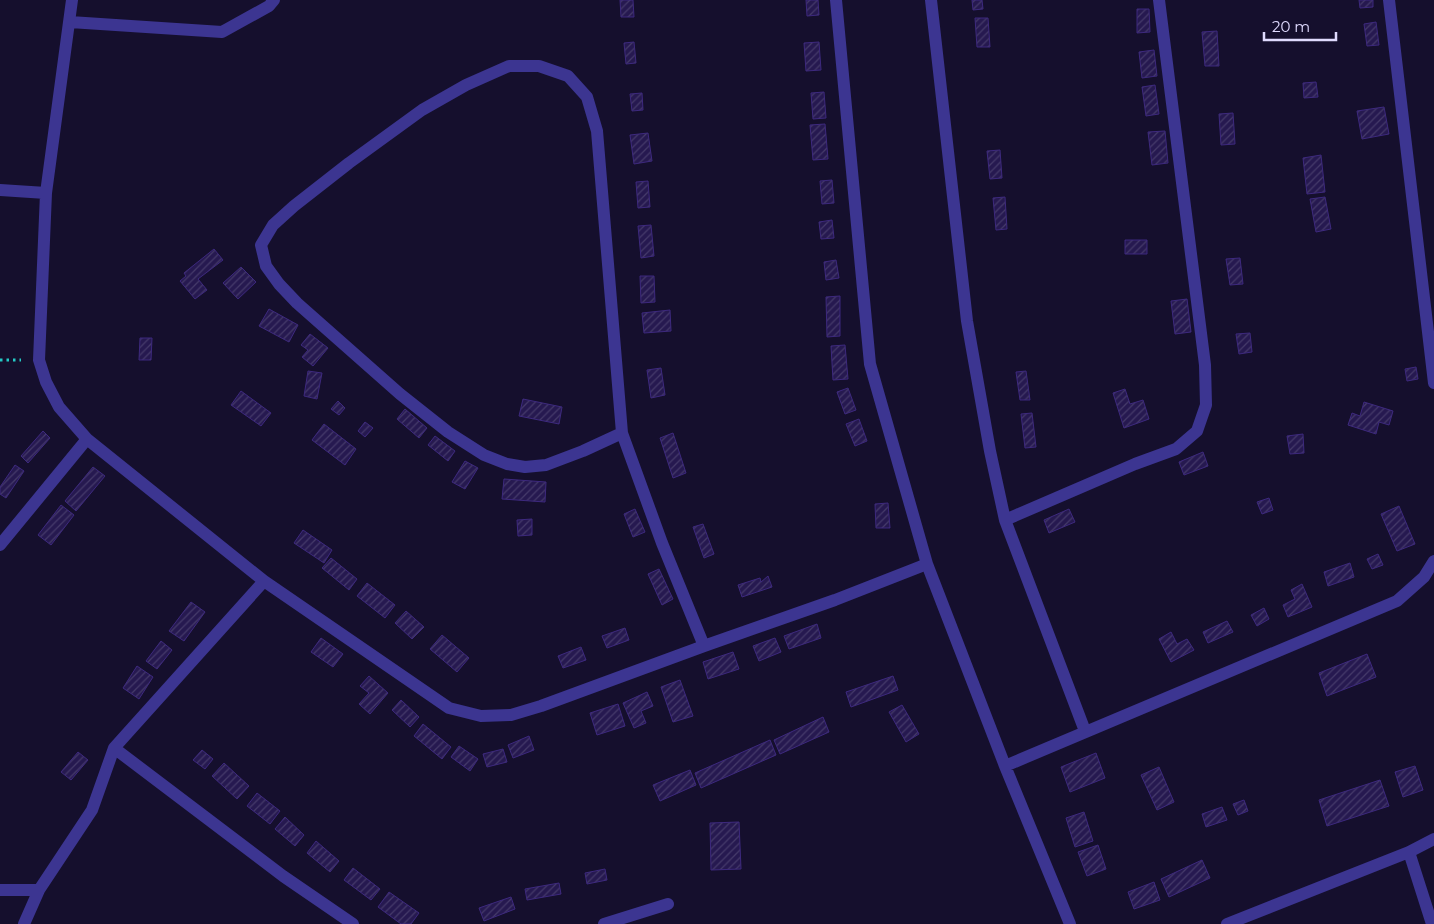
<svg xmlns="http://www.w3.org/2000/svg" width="1434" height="924" viewBox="0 0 1434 924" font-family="Montserrat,sans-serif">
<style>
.building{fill:url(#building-hatch);stroke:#3d297e}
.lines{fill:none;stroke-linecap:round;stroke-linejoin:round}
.path{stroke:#24cac6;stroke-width:3;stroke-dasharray:2.5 4;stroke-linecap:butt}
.minor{stroke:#3c3591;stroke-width:12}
</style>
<defs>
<pattern id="building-hatch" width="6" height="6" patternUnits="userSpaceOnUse" patternTransform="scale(1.25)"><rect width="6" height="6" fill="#261950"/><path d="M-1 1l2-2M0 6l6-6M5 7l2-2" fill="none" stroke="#453a6a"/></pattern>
</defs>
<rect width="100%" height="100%" fill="#150f2d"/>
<path class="building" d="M620 0H633L634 17H621Z
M806 0H818L819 15 807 16Z
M972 0H982L983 9 973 10Z
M1359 0H1373V7L1360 8Z
M1137 9H1149L1150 32 1137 33Z
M975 18H988L990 47H977Z
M1376 22 1379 45 1367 46 1364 24Z
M1217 31 1219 66H1205L1202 32Z
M634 42 636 63 626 64 624 43Z
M819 42 821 70 806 71 804 43Z
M1154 50 1157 76 1142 78 1139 52Z
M1316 82 1318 97 1304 98 1303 83Z
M1155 85 1159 114 1146 116 1142 87Z
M824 92 826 118 813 119 811 93Z
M642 93 643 110 632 111 630 94Z
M1384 107 1389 134 1362 139 1357 111Z
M1233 113 1235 144 1221 145 1219 114Z
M825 124 828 159 813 160 810 125Z
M1165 131 1168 163 1152 165 1148 132Z
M648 133 652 161 634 164 630 135Z
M1000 150 1002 178 990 179 987 151Z
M1321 155 1325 192 1307 194 1303 158Z
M832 180 834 203 822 204 820 181Z
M648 181 650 207 638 208 636 182Z
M1005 197 1007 229 996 230 993 198Z
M1325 197 1331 229 1316 232 1310 199Z
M832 220 834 238 821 239 819 222Z
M651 225 654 256 641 258 638 226Z
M1125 240H1147V254H1125Z
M214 249 223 260 198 279 207 290 195 299 180 281 186 276 184 273Z
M1240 258 1243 284 1230 285 1226 259Z
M836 260 839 278 826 280 824 262Z
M241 267 256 282 238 299 223 283Z
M640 276H654L655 302 641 303Z
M840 296V336L827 337 826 297Z
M1187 299 1191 332 1175 334 1171 301Z
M269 309 298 325 289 342 259 326Z
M670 310 671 331 644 333 642 313Z
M1250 333 1252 352 1239 354 1236 334Z
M310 334 328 348 313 366 302 357 308 350 301 345Z
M140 338H152L151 360H139Z
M845 345 848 379 833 380 831 346Z
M1416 367 1418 379 1407 381 1405 369Z
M661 368 665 395 651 398 647 370Z
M308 371 322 373 317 399 304 396Z
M1026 371 1030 400H1020L1016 372Z
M848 388 856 410 845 414 837 392Z
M1125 389 1130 404 1143 400 1149 419 1124 428 1113 393Z
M241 391 271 413 261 426 231 405Z
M523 399 562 407 559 424 519 416Z
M338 401 345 408 339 415 331 409Z
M1364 402 1393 411 1389 425 1379 422 1376 434 1348 425 1352 413 1360 416Z
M405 409 427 428 419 438 397 419Z
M1032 413 1036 447 1025 448 1021 414Z
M859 419 867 441 855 446 846 424Z
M365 422 373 428 365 437 358 431Z
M324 424 356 449 345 465 312 440Z
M43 431 50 438 28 463 21 456Z
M673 433 686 473 673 478 660 438Z
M1303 434 1304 453 1290 454 1287 436Z
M435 436 455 451 448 461 428 445Z
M1203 452 1208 466 1184 475 1179 462Z
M465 461 478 468 465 489 452 482Z
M15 465 24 471 6 498 0 494V487Z
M93 467 105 476 76 511 65 501Z
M504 479 546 482 545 502 502 499Z
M1269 498 1273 510 1262 514 1257 502Z
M888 503 890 528H876L875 504Z
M61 505 74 515 51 545 38 535Z
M1399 506 1415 544 1397 551 1381 514Z
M635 509 645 532 633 537 624 514Z
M1069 509 1075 522 1049 533 1044 520Z
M532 519V535L518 536 517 520Z
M703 524 714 554 704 558 693 527Z
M303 530 332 550 324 563 294 543Z
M1378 554 1383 565 1372 569 1367 559Z
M331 558 357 579 349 590 322 568Z
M1350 563 1354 577 1328 586 1324 572Z
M659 569 673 599 662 605 648 574Z
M768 576 772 587 742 597 738 585 760 578 761 582Z
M367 583 395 605 385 618 357 596Z
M1302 584 1312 607 1288 617 1283 605 1295 599 1291 590Z
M191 602 205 612 184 641 169 631Z
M1264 608 1269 619 1257 626 1251 615Z
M406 611 424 627 412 639 395 623Z
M1227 621 1233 632 1208 643 1203 632Z
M817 624 821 638 789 649 784 636Z
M625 628 629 640 607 648 602 636Z
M1171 632 1177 644 1187 639 1194 650 1171 662 1159 639Z
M442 635 469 658 457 672 430 649Z
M321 638 343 654 333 667 311 652Z
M775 638 781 652 759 661 753 646Z
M161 641 172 650 157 669 146 661Z
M581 647 586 660 563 668 558 656Z
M733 652 739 669 708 679 703 662Z
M1367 654 1376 677 1327 696 1319 673Z
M137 666 153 677 139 699 123 688Z
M369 676 388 693 370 714 359 704 369 693 360 686Z
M893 676 898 690 851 707 846 692Z
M680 680 693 716 673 722 661 687Z
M647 692 653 706 641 711 646 723 634 728 623 703Z
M401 700 419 717 410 727 392 710Z
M618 704 625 726 597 735 590 713Z
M902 705 919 734 906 742 889 712Z
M823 717 829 732 780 754 774 740Z
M423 724 451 747 442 759 414 736Z
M529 736 534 750 513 758 508 745Z
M770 740 776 755 701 788 695 773Z
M459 746 478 759 470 771 451 757Z
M503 749 507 762 487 767 483 754Z
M202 750 213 759 205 769 193 760Z
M78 752 88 760 71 780 61 772Z
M1096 753 1105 778 1070 792 1061 767Z
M224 763 249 786 237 799 212 776Z
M1415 766 1423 790 1403 797 1395 772Z
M1159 767 1174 802 1157 810 1141 775Z
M690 770 696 785 660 801 653 785Z
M1380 780 1389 806 1327 826 1319 800Z
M257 793 280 811 270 824 247 806Z
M1244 800 1248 811 1238 815 1233 804Z
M1222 807 1227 820 1206 827 1202 814Z
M1084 812 1093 841 1075 847 1066 818Z
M285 817 304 835 295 846 275 829Z
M739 822 741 869 711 870 710 823Z
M316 841 339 861 330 872 307 853Z
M1098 845 1106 869 1087 876 1078 852Z
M1202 860 1210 878 1169 897 1161 879Z
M353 868 380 889 371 900 344 880Z
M605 869 607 880 587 884 585 873Z
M1154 882 1160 900 1134 909 1128 892Z
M559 883 561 894 527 900 525 889Z
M389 892 419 913 411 924H401L378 907Z
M511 897 515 909 484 921 479 908Z"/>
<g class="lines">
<path class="path" d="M0 360H21"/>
<path class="minor" d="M72 0 46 193 39 360 46 382 59 407 87 439 264 581 449 708 481 716 511 715 541 706 704 646 835 600 927 564
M836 0 870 364 927 564 1005 766 1070 924
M931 0 967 321 990 451 1005 520 1085 731
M1389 0 1434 383
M70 22 222 32 269 6 274 0
M0 190 46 193
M622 433 583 451 546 465 525 467 507 464 484 455 448 432 400 394 297 303 279 284 266 266 261 245 273 225 294 206 349 163 422 110 466 85 509 66H539L568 76 587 97 597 131 622 433 662 543 704 646
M1005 520 1135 464 1176 449 1197 431 1206 405 1205 365 1159 0
M0 545 87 439
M114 748 283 876 353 924
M1005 766 1397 601 1424 577 1434 561
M1409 852 1432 924
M0 890H39
M24 924 39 890 92 810 114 748 264 581
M604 924 668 904
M1227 924 1409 852 1434 839"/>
</g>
<path d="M1264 32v8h72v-8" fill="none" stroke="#e0dbff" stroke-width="2.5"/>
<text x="1272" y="32" font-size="15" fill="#e0dbff" stroke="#150f2d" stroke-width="4" paint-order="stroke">20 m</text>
</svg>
